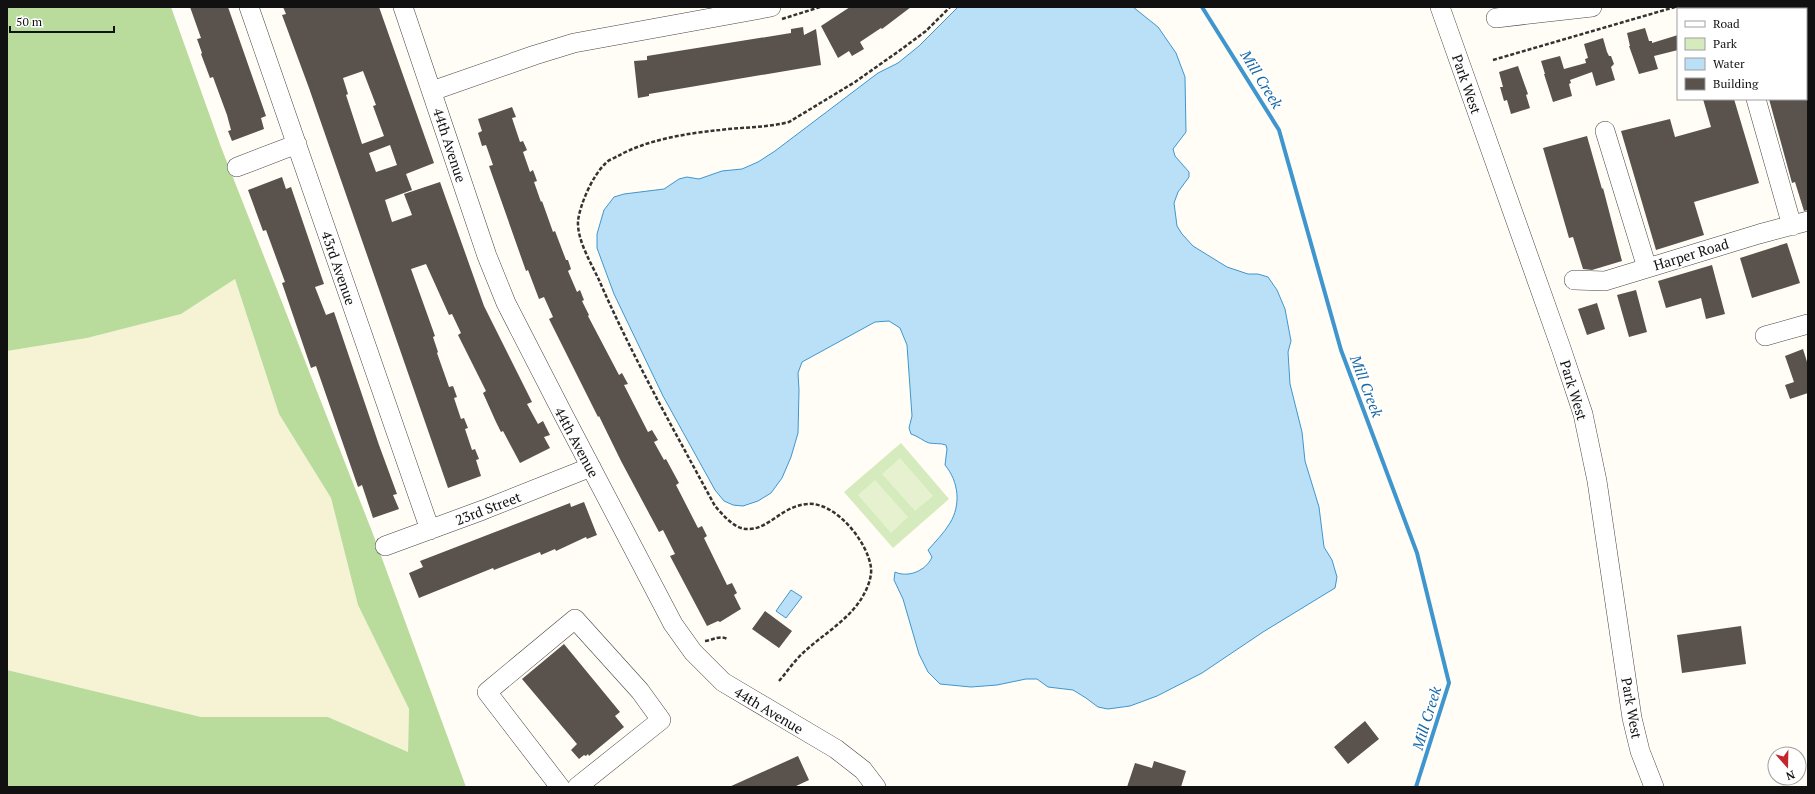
<svg xmlns="http://www.w3.org/2000/svg" width="1815" height="794" viewBox="0 0 1815 794" font-family="'PT Serif',serif">
<style>
.farmland{fill:#f6f3d4}
.green{fill:#d5ebbd}
.forest{fill:#b9dc9c}
.pitch{fill:#e6f2cf}
.water{fill:#b9e0f7;stroke:#3f96cf}
.lines{fill:none;stroke-linecap:round;stroke-linejoin:round}
.stream{stroke:#3f96cf;stroke-width:4}
.building{fill:#5a524d;fill-rule:evenodd}
.minor-casing{stroke:#444;stroke-width:20}
.path{stroke:#333;stroke-width:2.5;stroke-dasharray:4 2;stroke-linecap:butt}
.minor{stroke:#fff;stroke-width:19}
.labels{text-anchor:middle;dominant-baseline:central;stroke-width:4;stroke-linejoin:round;paint-order:stroke}
.street-label{font-size:14px;fill:#111;stroke:#fff}
.water-label{font-size:15px;font-style:italic;fill:#1768a6;stroke:#fff}
</style>
<rect width="100%" height="100%" fill="#fffdf5"/>
<path class="farmland" d="M235 279 279 414 331 498 358 605 409 709 408 752 328 717H201L7 670V351L87 338 181 314Z"/>
<path class="green" d="M901 443 949 499 893 548 844 492Z"/>
<path class="forest" d="M7 7H171L221 147 373 534 466 787H7V670L201 717H328L408 752 409 709 358 605 331 498 279 414 235 279 181 314 87 338 7 351Z"/>
<path class="pitch" d="M900 458 933 496 915 511 882 474Z
M875 480 908 517 891 533 858 495Z"/>
<path class="water" d="M958 7H1133L1158 27 1176 53 1185 77 1186 132 1173 149 1175 156 1189 172V177L1178 192 1174 203 1177 226 1182 234 1193 246 1227 267 1248 274H1258L1268 277 1277 290 1285 309 1291 341 1288 352 1290 384 1302 432 1305 461 1319 507 1324 547 1332 560 1337 577 1335 588 1263 632 1202 673 1157 696 1130 706 1108 709 1098 707 1086 698 1073 690 1048 687 1037 679H1026L997 685 971 687 940 684 928 672 919 654 903 599 894 580 895 572C908 578 926 571 932 557L928 550C935 542 944 533 950 523 961 505 959 482 945 465L947 449 946 445C940 443 935 444 929 443 923 441 918 436 911 434L909 428 912 416 907 345 900 328 889 321 875 322 802 362 798 373 799 390 798 433 791 457 782 478 771 493 758 501 743 506 733 505 724 501 715 490 663 396 614 294 597 248V234L604 210 614 197 624 194 664 189 679 179 687 177 699 179 722 171 742 169 758 162 775 151 878 73 898 63 919 46Z
M791 590 802 597 786 618 776 611Z"/>
<g class="lines">
<path class="stream" d="M1202 7 1279 130 1341 350 1417 553 1449 683 1416 787"/>
</g>
<path class="building" d="M190 7H228L266 116 261 118 264 129 232 141 228 131 231 130 227 115 213 77 210 78 201 54 202 53 197 39 201 38Z
M283 7H379L434 163 406 174 412 190 385 200 392 222 412 215 404 194 440 182 484 306 532 402 527 404 538 424 543 421 550 435 544 437 550 448 520 463 503 431 501 432 496 422 483 393 486 391 458 335 461 333 452 314 449 315 426 264 411 269 435 336 433 337 438 352 437 353 449 387 453 386 457 397 454 398 461 419 464 418 468 428 465 429 472 450 475 449 479 459 476 460 481 476 448 488 309 88 282 15 286 14ZM363 71 376 105 373 106 384 136 362 144 346 95 348 94 343 78ZM390 145 397 165 376 172 369 153Z
M850 7H911L882 29 881 28 860 42 864 49 852 56 849 51 838 58 821 26Z
M803 27 804 35 816 29 821 65 649 94V96L638 98 634 61 647 60V56L791 33V29Z
M1645 28 1649 41H1652V43L1678 35V50L1654 56 1658 69 1639 74 1629 46H1630L1627 33Z
M1603 38 1607 52 1609 56H1611L1614 64 1611 67 1615 80 1596 86 1592 72 1570 80 1571 83 1569 84 1572 96 1553 102 1544 74H1545L1541 61 1560 56 1564 69 1586 63 1585 59 1588 58 1584 44Z
M1518 66 1528 94 1526 95 1530 108 1511 114 1507 100 1504 101 1500 87H1503L1499 72Z
M1703 99H1734L1759 183 1694 202 1704 235 1656 250 1621 131 1670 119 1675 137 1711 127Z
M1769 99H1808V210L1804 211 1795 182 1792 183Z
M512 107 516 117 512 118 520 142 523 141 527 150 523 152 530 172 533 170 537 181 534 182 541 202 542 201 553 232 555 231 566 260H568L571 269 568 271 577 292 580 290 584 300 582 301 589 315 588 316 619 375 622 373 628 384 624 385 648 432 652 430 658 440 654 442 664 460 666 459 679 483 676 485 698 528 702 526 707 536 704 538 727 585 732 583 737 593 734 595 741 609 720 622 718 621 707 626 670 556 675 554 663 530 659 532 621 461 599 416 598 417 549 319 553 317 544 297 539 299 528 270 526 271 489 166 493 165 486 145 482 146 478 133 482 131 478 119Z
M1587 136 1602 189 1603 188 1622 261 1592 270 1583 269 1573 237 1569 238 1543 148Z
M282 177 286 189 291 187 324 284 315 287 326 315 334 312 379 445 397 494 393 495 399 509 373 518 362 485 358 487 316 366 311 368 282 283 285 282 266 230 263 231 248 190Z
M1787 243 1800 283 1752 298 1740 258Z
M1712 265 1725 314 1706 319 1701 298 1666 308 1658 281Z
M1636 290 1647 332 1629 337 1617 295Z
M1597 303 1605 329 1587 335 1578 309Z
M1803 349 1808 365V393L1790 399 1785 385 1794 382 1785 356Z
M584 502 597 535 587 539 586 537 556 551 555 549 541 555 540 552 494 570 493 568 419 598 409 573 423 567 420 561 570 503 571 507Z
M765 611 792 631 779 648 752 629Z
M1741 626 1746 664 1682 673 1677 635Z
M564 644 620 712 615 716 624 727 589 756 588 754 586 756 584 755 579 759 571 750 577 744 522 679Z
M1365 721 1379 739 1348 764 1334 747Z
M798 756 809 780 794 787H729Z
M1154 761 1186 771 1181 787H1127L1135 763 1152 768Z"/>
<g class="lines">
<defs>
<path id="minor" d="M249 7 430 530
M403 7 487 256 506 303 563 414 673 624 693 652 723 682 836 749 863 770 876 787
M1440 7 1561 348 1583 414 1597 481 1632 718 1640 751 1654 787
M1496 18 1592 7
M432 91 535 55 574 43 771 7
M1756 99 1792 226
M1605 131 1647 268
M237 167 297 144
M1574 280 1605 281 1759 234 1808 221
M1765 336 1808 324
M385 546 483 510 591 467
M560 787 487 692 575 619 640 691 661 720 577 787"/>
</defs>
<use href="#minor" class="minor-casing"/>
<path class="path" d="M782 19 820 7
M1493 60 1675 7
M705 641C713 640 720 635 727 639
M779 681C787 672 794 661 803 653 823 634 851 619 864 594 868 587 872 576 871 568 868 542 835 501 807 504 782 506 769 529 749 529 735 530 724 516 715 506 675 432 633 358 599 280 591 263 577 240 578 221 580 204 593 175 605 164 608 160 614 158 618 156 646 140 688 133 720 130 743 127 766 128 789 122L855 82 899 51 926 31 950 7"/>
<use href="#minor" class="minor"/>
</g>
<g class="labels">
<g class="street-label">
<text transform="translate(1467 84) rotate(71)">Park West</text>
<text transform="translate(450 145) rotate(72)">44th Avenue</text>
<text transform="translate(1691 254) rotate(-17)">Harper Road</text>
<text transform="translate(339 268) rotate(71)">43rd Avenue</text>
<text transform="translate(1574 390) rotate(73)">Park West</text>
<text transform="translate(577 442) rotate(62)">44th Avenue</text>
<text transform="translate(488 508) rotate(-21)">23rd Street</text>
<text transform="translate(1632 708) rotate(80)">Park West</text>
<text transform="translate(769 710) rotate(31)">44th Avenue</text>
</g>
<g class="water-label">
<text transform="translate(1262 79) rotate(58)">Mill Creek</text>
<text transform="translate(1367 386) rotate(69)">Mill Creek</text>
<text transform="translate(1426 718) rotate(-73)">Mill Creek</text>
</g>
</g>
<rect width="1815" height="794" fill="none" stroke="#111111" stroke-width="16"/>
<rect x="1677" y="8" width="130" height="92" fill="#ffffff" stroke="#a0a0a0"/>
<rect x="1685" y="21" width="20" height="6" fill="#ffffff" stroke="#a0a0a0"/>
<text x="1713" y="28" font-size="12" fill="#111111">Road</text>
<rect x="1685" y="38" width="20" height="12" fill="#d5ebbd" stroke="#a0a0a0"/>
<text x="1713" y="48" font-size="12" fill="#111111">Park</text>
<rect x="1685" y="58" width="20" height="12" fill="#b9e0f7" stroke="#a0a0a0"/>
<text x="1713" y="68" font-size="12" fill="#111111">Water</text>
<rect x="1685" y="78" width="20" height="12" fill="#5a524d" stroke="#a0a0a0"/>
<text x="1713" y="88" font-size="12" fill="#111111">Building</text>
<g transform="translate(1787 766) rotate(160)"><circle r="19" fill="#ffffff" stroke="#a0a0a0"/>
<path d="M0-3L7 15L0 10L-7 15Z" fill="#c4262e"/>
<text y="-6" font-size="11" font-weight="bold" text-anchor="middle" fill="#111111">N</text>
</g>
<path d="M10 26v6h104v-6" fill="none" stroke="#111111" stroke-width="2"/>
<text x="16" y="26" font-size="12" fill="#111111" stroke="#ffffff" stroke-width="3" paint-order="stroke">50 m</text>
</svg>
